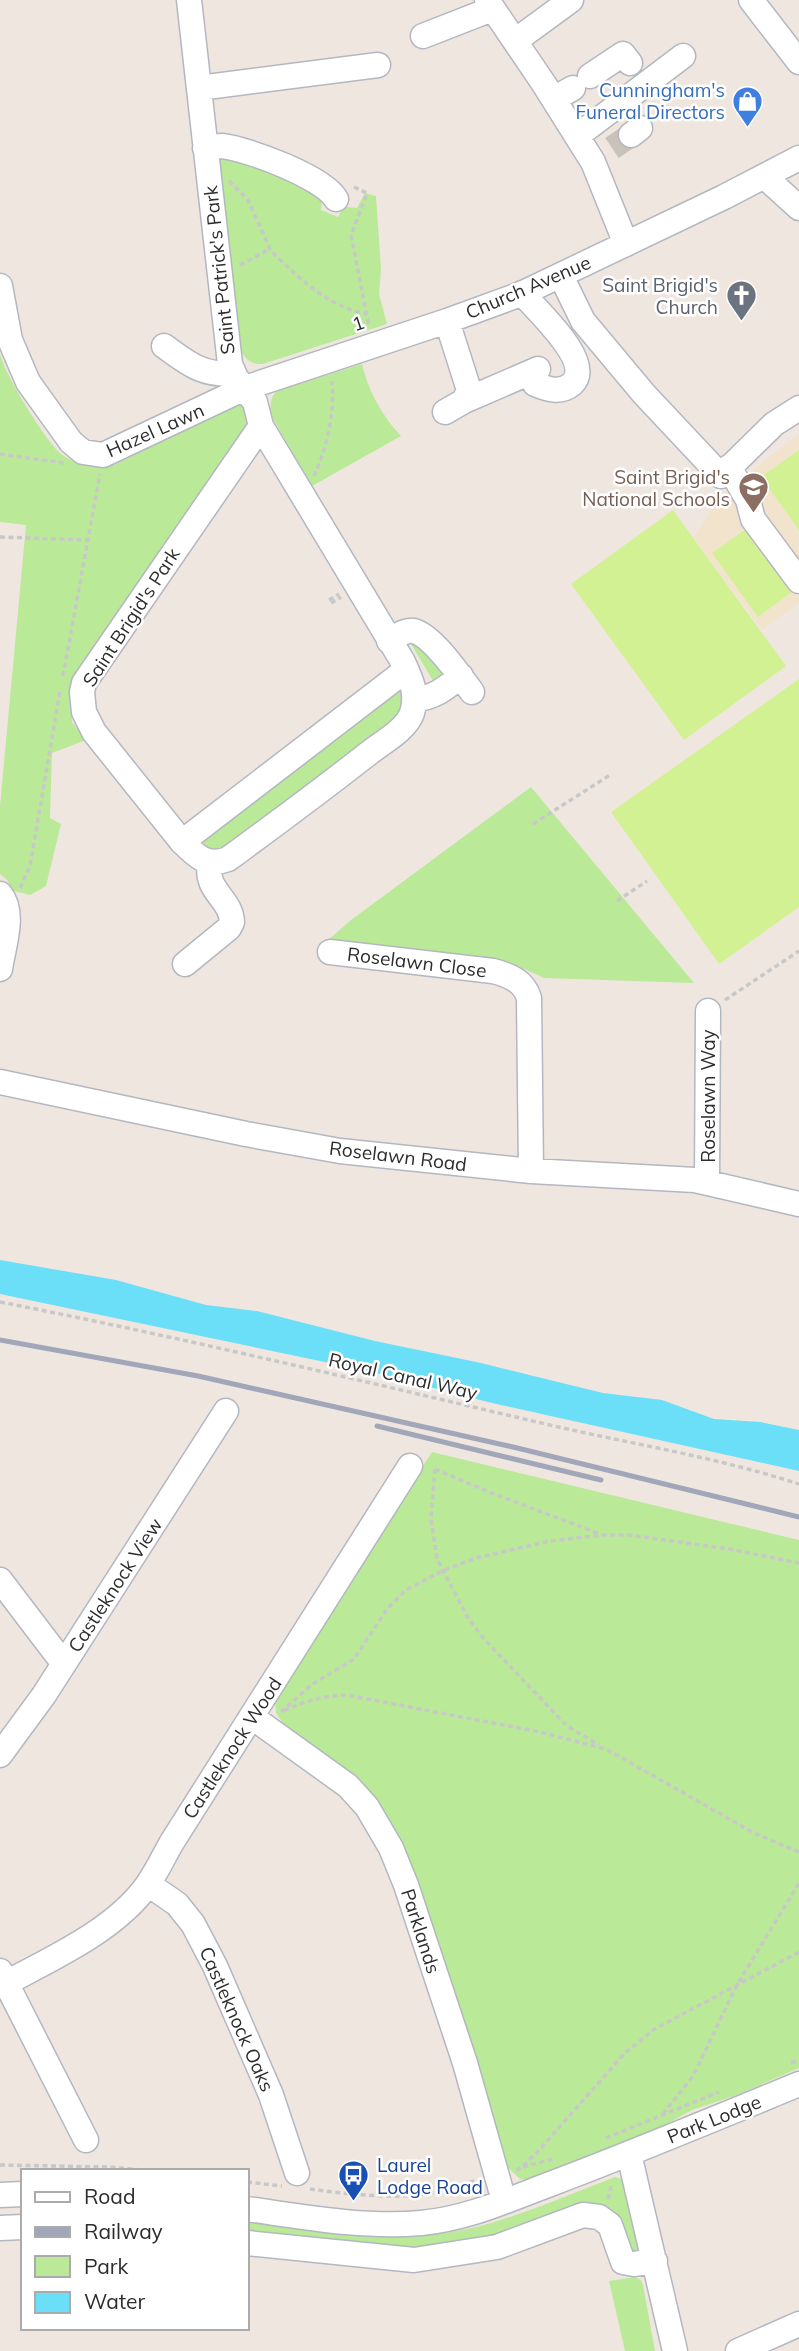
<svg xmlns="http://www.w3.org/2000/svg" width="799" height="2351" viewBox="0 0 799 2351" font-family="Mulish,sans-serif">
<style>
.education{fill:#f2e3cd}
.green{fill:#bae998}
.pitch{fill:#d1f193}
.water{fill:#6bdef8}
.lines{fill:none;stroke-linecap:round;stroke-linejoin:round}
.minor-tunnel{stroke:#c8c2bb;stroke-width:24;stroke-dasharray:24 12;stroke-linecap:butt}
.minor-casing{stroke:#b3b7c1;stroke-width:27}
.path{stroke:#c8c8c8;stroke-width:3.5;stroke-dasharray:5 3.5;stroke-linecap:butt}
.minor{stroke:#fff;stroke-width:24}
.rail{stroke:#a1a6b9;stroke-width:5}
.labels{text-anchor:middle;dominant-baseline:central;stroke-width:5;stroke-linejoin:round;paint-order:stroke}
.shop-label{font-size:19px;fill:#366cbe;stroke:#fff;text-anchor:end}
.street-label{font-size:19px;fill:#2d2d2d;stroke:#fff}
.worship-label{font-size:19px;fill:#5b616d;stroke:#fff;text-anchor:end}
.education-label{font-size:19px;fill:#785e54;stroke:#fff;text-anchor:end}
.transit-label{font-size:19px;fill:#164399;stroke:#fff;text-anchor:start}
</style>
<rect width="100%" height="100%" fill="#efe7df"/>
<path class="education" d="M799 434V603L762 630 693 537 722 494Z"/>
<path class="green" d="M225 158H236L309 188 322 201 321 210 338 217 341 211 347 207 357 208 365 193 376 196 381 269 379 294 387 324 263 364C249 365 244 357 238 346L217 161Z
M0 354C6 377 44 438 61 454 73 464 100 468 114 465L242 402 251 422 71 701 72 722 86 740 52 753 50 818 61 824 46 886 30 895 14 891 7 880 0 874V806L26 525 0 522Z
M362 364C368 390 382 416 401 436L312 486 272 417C269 408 270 397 277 391Z
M418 642 452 677 438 689 411 644Z
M399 684C403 696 404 707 394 717L396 721 222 850H210L195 841Z
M531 787 694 983 544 978 518 966 326 942 351 920Z
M432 1452 799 1540V2068L737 2095 692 2110 632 2143 528 2180 520 2179 503 2163 350 1775 282 1722 276 1713 275 1698 330 1607Z
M615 2177 625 2180 641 2247 638 2250H630L616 2219 410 2248 247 2232V2220C309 2227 375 2242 438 2234 501 2226 556 2199 615 2177Z
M635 2277 641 2280 643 2285 655 2351H625L609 2281Z"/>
<path class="pitch" d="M799 450V530L761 477Z
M673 510 786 666 684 740 571 584Z
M746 529 792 592 758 617 712 553Z
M799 679V907L719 964 611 812Z"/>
<path class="water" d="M0 1260 116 1280 206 1305 257 1311 375 1341 481 1363 603 1393 662 1400 714 1419 760 1422 799 1430V1471L488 1402 368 1371 0 1294Z"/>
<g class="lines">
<path class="minor-tunnel" d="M612 148 631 135"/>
<defs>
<path id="minor" d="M189 0 230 364 236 378 255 402 261 426 403 662C411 679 418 694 412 713 406 730 383 742 369 753 323 789 276 824 228 859 207 867 197 857 182 842L94 732 84 712 82 692 84 683 261 426
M487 0 544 84 593 162 626 244
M751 0 799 62
M423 36 492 9
M515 41 571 0
M590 76 623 54 630 63
M199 88 378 65
M554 99 573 88
M631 135 640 128
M577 136 683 56
M205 148C210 147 217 146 222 146 248 149 323 177 336 199
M765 177 799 208
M561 276 583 321 644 394 721 476 774 424 799 408
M0 286 10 340 28 382 71 442 83 452 103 455 245 388 447 321 521 294 724 197 799 158
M522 293C536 310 595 362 572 384 560 394 547 389 535 384
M164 346C189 364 201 375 234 374
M464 401 538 369
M445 412 464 401 469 390 447 321
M729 467 748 500 753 519 799 581
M389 641C396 637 405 629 414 631 433 636 460 676 472 692
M415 699C434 698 446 688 461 676
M182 842 406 670
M0 894C16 913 3 947 0 969
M330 952 493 971C509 975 524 981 529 998L531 1171
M185 964 229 928 232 922C231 898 204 891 210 863
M0 1082 246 1134 340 1151 531 1171 695 1180 799 1204
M707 1182 708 1011
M0 1580 64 1664
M252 1717 348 1786 367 1807 391 1848 406 1885 465 2063 504 2201
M0 1755 44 1695 226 1411
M148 1884 177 1904 193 1924 215 1966 271 2095 297 2173
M0 1971 86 2140
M6 1983C53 1958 117 1929 148 1884 157 1871 164 1856 172 1842L410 1466
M629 2154 675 2351
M0 2195 23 2194
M247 2209C304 2217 363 2228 421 2223 467 2219 510 2199 553 2183 635 2152 717 2118 799 2084
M0 2228 23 2227
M247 2243 414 2260 497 2247 583 2215 599 2217 610 2225 623 2262 634 2264 655 2261
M738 2351 799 2324"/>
</defs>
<use href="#minor" class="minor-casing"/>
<path class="path" d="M229 181 248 200 270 249 274 254C303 281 326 305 366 314
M354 187 367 193 351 235 369 327
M240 265 270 249
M0 454 64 463
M314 476C327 448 335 412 332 381
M0 537 87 540
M329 600 339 594
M331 603 341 597
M63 676 100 474
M533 824 610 775
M20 888 30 866 60 691
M617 901 647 881
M725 1000 799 951
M0 1302C180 1337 358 1380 537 1422 625 1443 713 1456 799 1484
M435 1469 431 1519 437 1559 468 1618 484 1639 567 1726 599 1745
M435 1469 489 1492 600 1534
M284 1711C306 1700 324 1696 347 1695L540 1732 606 1749 754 1833 799 1852
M281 1712 311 1685 354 1659 387 1609 406 1590 442 1571 476 1558 550 1541 602 1535H629L729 1549 799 1563
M791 2063 799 2060
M663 2114 693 2076 737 1985 799 1883
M606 2138 719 2092
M0 2165 110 2167 153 2171
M523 2167 553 2159
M516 2170 521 2168 540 2149 624 2054 653 2030 799 1952
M247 2182 282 2186
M310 2189C348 2194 388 2199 425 2194 443 2192 461 2184 478 2180
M608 2199 611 2187 615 2186"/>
<use href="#minor" class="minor"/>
<path class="rail" d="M0 1340 198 1376 513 1447 799 1517
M377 1426 601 1480"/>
</g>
<defs>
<symbol id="shop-pin" viewBox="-11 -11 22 30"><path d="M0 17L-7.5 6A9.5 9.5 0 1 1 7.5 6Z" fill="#3f7fe0" stroke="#fff"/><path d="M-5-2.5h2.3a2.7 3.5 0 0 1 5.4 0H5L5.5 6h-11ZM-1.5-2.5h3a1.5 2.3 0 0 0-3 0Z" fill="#fff"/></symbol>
<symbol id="church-pin" viewBox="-11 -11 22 30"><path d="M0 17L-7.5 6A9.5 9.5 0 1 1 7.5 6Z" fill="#6b7280" stroke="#fff"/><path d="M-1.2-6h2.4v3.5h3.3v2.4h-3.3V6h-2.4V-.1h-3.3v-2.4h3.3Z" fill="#fff"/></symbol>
<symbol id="school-pin" viewBox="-11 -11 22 30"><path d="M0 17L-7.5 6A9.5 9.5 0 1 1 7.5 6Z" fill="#8d6e63" stroke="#fff"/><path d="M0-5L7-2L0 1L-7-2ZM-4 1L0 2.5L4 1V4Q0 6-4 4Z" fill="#fff"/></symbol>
<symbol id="bus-pin" viewBox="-11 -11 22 30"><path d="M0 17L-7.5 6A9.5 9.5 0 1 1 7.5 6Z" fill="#1a4fb4" stroke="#fff"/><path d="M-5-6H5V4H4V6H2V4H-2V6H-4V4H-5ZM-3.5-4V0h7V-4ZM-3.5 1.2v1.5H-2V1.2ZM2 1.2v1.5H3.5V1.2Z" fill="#fff"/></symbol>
</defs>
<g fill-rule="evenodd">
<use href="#shop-pin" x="730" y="84" width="35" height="47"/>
<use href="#church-pin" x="724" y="278" width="35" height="47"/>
<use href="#school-pin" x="736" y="470" width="35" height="47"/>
<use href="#bus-pin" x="336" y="2158" width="35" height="47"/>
</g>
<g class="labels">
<g class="shop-label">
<text x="725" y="90">Cunningham's<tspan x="725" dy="22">Funeral Directors</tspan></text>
</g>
<g class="street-label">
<text transform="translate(219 270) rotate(-96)">Saint Patrick's Park</text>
<text transform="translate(528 287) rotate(-23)">Church Avenue</text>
<text transform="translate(358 323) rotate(-19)">1</text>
<text transform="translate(155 430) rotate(-24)">Hazel Lawn</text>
<text transform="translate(131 617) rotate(-57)">Saint Brigid's Park</text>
<text transform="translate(417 962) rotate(7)">Roselawn Close</text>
<text transform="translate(708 1096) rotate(-90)">Roselawn Way</text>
<text transform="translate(398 1156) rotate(7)">Roselawn Road</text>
<text transform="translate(403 1376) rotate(13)">Royal Canal Way</text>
<text transform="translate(115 1585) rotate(-57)">Castleknock View</text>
<text transform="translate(232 1748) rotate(-57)">Castleknock Wood</text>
<text transform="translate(421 1931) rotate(72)">Parklands</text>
<text transform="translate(237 2019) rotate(66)">Castleknock Oaks</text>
<text transform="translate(714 2119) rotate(-22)">Park Lodge</text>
</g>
<g class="worship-label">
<text x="718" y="285">Saint Brigid's<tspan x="718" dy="22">Church</tspan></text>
</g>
<g class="education-label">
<text x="730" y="477">Saint Brigid's<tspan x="730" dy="22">National Schools</tspan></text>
</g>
<g class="transit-label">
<text x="377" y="2165">Laurel<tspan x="377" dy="22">Lodge Road</tspan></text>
</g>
</g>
<rect x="21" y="2169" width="228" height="161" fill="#ffffff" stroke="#ababab" stroke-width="2"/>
<rect x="35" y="2192" width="35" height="10" fill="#ffffff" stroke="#ababab" stroke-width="2"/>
<text x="84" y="2204" font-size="21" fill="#2d2d2d">Road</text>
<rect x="35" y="2227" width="35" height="10" fill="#a1a6b9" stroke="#ababab" stroke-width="2"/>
<text x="84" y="2239" font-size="21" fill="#2d2d2d">Railway</text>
<rect x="35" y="2256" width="35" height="21" fill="#bae998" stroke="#ababab" stroke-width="2"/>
<text x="84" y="2274" font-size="21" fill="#2d2d2d">Park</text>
<rect x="35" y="2292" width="35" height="21" fill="#6bdef8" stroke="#ababab" stroke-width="2"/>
<text x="84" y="2309" font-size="21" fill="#2d2d2d">Water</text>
</svg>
